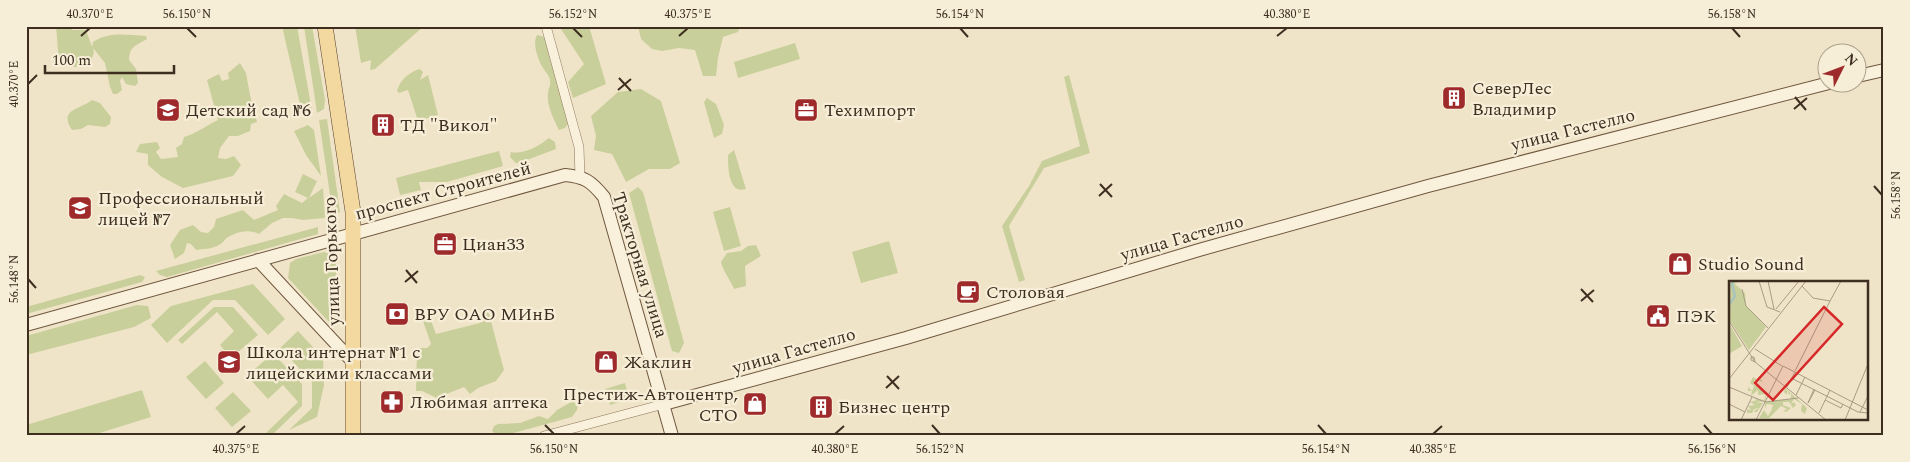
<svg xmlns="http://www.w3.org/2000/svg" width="1910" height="462" viewBox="0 0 1910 462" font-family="Spectral,serif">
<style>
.green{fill:#c9cf9b}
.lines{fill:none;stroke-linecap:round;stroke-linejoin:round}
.street-casing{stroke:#8d765c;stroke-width:10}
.secondary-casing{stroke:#6f573f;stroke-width:14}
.primary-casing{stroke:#5b4430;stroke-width:16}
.street{stroke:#faf1dc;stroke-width:9}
.secondary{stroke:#faf1dc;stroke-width:12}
.primary{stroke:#f3d9a0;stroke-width:15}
.ticks{fill:none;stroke:#3d2e20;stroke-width:2}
.labels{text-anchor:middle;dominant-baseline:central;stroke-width:4.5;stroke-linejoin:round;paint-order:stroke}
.poi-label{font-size:18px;fill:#3d2e20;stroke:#f7eed8;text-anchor:start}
.street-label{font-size:18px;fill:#3d2e20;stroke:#f7eed8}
.inset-river{fill:none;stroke:#a9c4bc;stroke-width:2.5}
.inset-road{fill:none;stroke:#a89b85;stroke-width:1}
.view{fill:#d62828;fill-opacity:0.15;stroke:#d62828;stroke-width:2.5}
.inset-edge{fill:none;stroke:#3d2e20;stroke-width:2.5}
.neatline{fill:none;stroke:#3d2e20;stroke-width:2}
.ticks-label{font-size:12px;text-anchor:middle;fill:#3d2e20}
</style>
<rect width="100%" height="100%" fill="#f0e4c8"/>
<path class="green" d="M56 26H71L72 30H86L92 47 93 42C109 31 128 35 146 36L147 39C135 46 130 46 129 60L136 69 138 83 135 86 126 84 122 77 120 81 122 90 117 94H113L110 87 105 63 93 48 94 53 89 65 75 67 59 62Z
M282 26H297L312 111 307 116 302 113Z
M304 26H312L325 100 324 109 317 113Z
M355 26H424L375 69 370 70 371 60 361 63Z
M559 26H589L606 84 573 98 568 82 584 64Z
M638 26H740L738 32 723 37 718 58 716 76H703L695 50 679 48 662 51 652 49 641 39Z
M537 35 545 37 568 124 565 128 559 130C554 120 546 104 548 93 548 88 551 86 550 81 550 76 546 73 543 68 538 60 532 43 537 35Z
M795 43 800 59 738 78 734 62Z
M240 63 246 73 250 95 257 122 251 124 250 131 238 136H229L220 148 218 158 226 159 234 156 241 165 233 176 183 188 162 177 148 165V154L136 152 140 144 157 142 160 148 156 152 161 159 178 157 176 148 182 144 184 137C196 134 207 125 218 120L207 80 219 74 222 81 229 79 228 73Z
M420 69 423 72 420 80 428 75 438 115 418 121 408 90 399 93 397 91C400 80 409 72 420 69Z
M1069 75 1090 153 1044 168 1009 226 1025 280 1019 282 1002 226 1029 186 1042 161 1080 146 1064 77Z
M641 89 661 101 680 163 670 169H649L626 182 612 154 594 150 596 136 591 116 618 92Z
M707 98 716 104 724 125 722 134 714 138 704 102Z
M92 100 100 103 111 117 110 124 105 127 88 125 81 129 72 130C58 109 80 110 92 100Z
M327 119 340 212 333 215 319 120Z
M308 125 314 130 321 176 306 155 294 131Z
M549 138 555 142 556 149 519 163H516L510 157 511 152C523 155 539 146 549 138Z
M734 150 746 189C728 195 728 166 728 155Z
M499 151 503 166 447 182H419L421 190 400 195 396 178Z
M303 174 317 181 309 198 323 188 325 218 303 220 292 218H283L272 223 259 234C249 229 238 231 228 237 225 239 223 243 219 245 213 249 203 249 196 250L191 244 187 243 184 253 175 259 170 245 180 230 193 225 201 232 208 233 214 227 216 219 243 210 254 220 278 210 276 206 284 194 302 203 308 198 295 192Z
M638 187 643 192 684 343 679 353 672 351 629 193Z
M730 207 741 246 724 251 713 212Z
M318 227V234L167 277 160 275 156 271Z
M889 241 898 273 861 283 852 252Z
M756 245 761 256 745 266 746 286 734 289C731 281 722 269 721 262L727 253 741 251 748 246Z
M324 252 336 256 337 322 333 323 328 321 288 278 290 263 296 259Z
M140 275 145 277 142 282 26 314V307Z
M253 284 285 319 268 335 235 300H213L167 343 151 325 171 306Z
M137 305 148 306 151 318 134 327 26 355V336Z
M214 307H233L258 335 231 358 220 345 234 331 217 312 182 344 178 340Z
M484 309 489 314 504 370 496 381 478 388 470 394 464 387 437 398 422 391H416L417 348H427L431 344 423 321 430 318 436 334 480 323Z
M298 331 323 358 324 385 317 417 289 430 312 408V382L280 348Z
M273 353 302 384V406L271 436H269L266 433 298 402 283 385 268 399 247 376Z
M205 361 224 383 206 399 186 377Z
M625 383 629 399 610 405 605 389Z
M142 390 151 417 90 436H26V425Z
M233 392 251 411 232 427 215 408Z
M573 401 578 405 577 410 572 417 503 436H498L492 431 494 426 498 424 520 423 539 416 548 419 557 410Z"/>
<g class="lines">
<defs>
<path id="street" d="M546 26 579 147 580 177
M544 436 664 404"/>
<path id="secondary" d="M1858 76 1884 70
M258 260 353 362
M26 325 565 175C585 177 591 181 604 197L672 436
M664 404 906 338 1199 250 1428 186 1833 82"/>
<path id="primary" d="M325 26 353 212V436"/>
</defs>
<use href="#street" class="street-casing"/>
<use href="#secondary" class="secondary-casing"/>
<use href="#primary" class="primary-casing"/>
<use href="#street" class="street"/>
<use href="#secondary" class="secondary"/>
<use href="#primary" class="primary"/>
</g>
<path class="ticks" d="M187 28 196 37M573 28 582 37M960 28 968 37M1732 28 1740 37M81 36 90 28M679 36 688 28M1277 36 1287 28M619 78 631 91M28 84 37 75M618 90 631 79M1795 97 1806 110M1794 109 1807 98M1100 184 1112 197M1874 186 1882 195M1099 196 1112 184M406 270 417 283M28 279 36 288M405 282 418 271M1581 289 1593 302M1581 301 1594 290M887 376 899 389M886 388 899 376M545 425 554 434M932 425 940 434M1318 425 1326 434M1704 425 1712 434M236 434 245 426M835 434 844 426M1433 434 1442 426"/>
<defs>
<symbol id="building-square" viewBox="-11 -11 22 22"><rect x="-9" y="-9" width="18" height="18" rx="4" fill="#9e2a2b" stroke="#f7eed8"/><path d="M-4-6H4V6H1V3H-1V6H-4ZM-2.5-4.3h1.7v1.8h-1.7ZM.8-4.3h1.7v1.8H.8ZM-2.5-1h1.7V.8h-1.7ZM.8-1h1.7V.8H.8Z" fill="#fff"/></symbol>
<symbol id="school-square" viewBox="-11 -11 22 22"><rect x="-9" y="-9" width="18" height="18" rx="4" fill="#9e2a2b" stroke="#f7eed8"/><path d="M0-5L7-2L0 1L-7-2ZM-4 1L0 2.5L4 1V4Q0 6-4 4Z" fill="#fff"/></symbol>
<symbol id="office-square" viewBox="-11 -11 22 22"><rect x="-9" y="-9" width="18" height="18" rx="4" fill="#9e2a2b" stroke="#f7eed8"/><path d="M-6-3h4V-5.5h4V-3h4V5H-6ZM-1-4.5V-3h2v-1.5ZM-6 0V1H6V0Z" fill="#fff"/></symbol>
<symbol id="university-square" viewBox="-11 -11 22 22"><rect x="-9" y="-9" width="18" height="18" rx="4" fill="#9e2a2b" stroke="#f7eed8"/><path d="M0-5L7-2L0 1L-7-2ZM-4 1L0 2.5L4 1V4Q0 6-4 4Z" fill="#fff"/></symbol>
<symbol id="shop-square" viewBox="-11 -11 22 22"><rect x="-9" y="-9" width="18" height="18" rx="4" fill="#9e2a2b" stroke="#f7eed8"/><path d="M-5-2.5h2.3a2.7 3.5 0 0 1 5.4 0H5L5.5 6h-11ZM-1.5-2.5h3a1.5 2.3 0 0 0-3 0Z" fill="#fff"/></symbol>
<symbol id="cafe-square" viewBox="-11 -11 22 22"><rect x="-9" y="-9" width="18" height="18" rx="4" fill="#9e2a2b" stroke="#f7eed8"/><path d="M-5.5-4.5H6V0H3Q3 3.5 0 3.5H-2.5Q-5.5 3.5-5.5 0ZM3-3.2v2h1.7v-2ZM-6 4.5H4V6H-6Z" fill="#fff"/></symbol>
<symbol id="bank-square" viewBox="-11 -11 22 22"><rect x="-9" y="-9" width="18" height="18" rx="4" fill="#9e2a2b" stroke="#f7eed8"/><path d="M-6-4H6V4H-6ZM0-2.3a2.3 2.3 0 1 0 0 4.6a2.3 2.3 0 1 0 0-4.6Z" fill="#fff"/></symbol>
<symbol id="civic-square" viewBox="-11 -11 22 22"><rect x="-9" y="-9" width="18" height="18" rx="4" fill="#9e2a2b" stroke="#f7eed8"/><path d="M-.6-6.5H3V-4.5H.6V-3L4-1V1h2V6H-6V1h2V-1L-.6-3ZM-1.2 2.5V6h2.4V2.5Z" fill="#fff"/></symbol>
<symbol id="pharmacy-square" viewBox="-11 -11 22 22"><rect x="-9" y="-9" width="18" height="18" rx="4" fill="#9e2a2b" stroke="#f7eed8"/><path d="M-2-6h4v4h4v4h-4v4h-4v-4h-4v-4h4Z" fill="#fff"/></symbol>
</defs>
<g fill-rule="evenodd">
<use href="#building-square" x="1440" y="84" width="28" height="28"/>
<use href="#school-square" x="154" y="96" width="28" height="28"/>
<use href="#office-square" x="792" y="96" width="28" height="28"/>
<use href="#building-square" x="369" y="111" width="28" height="28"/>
<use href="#university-square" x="66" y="194" width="28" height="28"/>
<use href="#office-square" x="431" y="230" width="28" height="28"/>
<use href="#shop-square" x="1666" y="250" width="28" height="28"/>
<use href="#cafe-square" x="954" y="278" width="28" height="28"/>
<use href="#bank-square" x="383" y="300" width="28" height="28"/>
<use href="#civic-square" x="1644" y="302" width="28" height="28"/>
<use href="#school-square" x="215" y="348" width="28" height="28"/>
<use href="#shop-square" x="592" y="348" width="28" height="28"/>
<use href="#pharmacy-square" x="378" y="388" width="28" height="28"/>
<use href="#shop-square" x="741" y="390" width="28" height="28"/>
<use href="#building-square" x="807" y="393" width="28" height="28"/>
</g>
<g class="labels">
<g class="poi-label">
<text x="1472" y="88">СеверЛес<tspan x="1472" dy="21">Владимир</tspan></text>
<text x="186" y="110">Детский сад №6</text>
<text x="824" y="110">Техимпорт</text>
<text x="400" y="125">ТД "Викол"</text>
<text x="98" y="198">Профессиональный<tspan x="98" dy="21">лицей №7</tspan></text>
<text x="462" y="244">Циан33</text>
<text x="1698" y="264">Studio Sound</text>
<text x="986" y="292">Столовая</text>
<text x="414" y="314">ВРУ ОАО МИнБ</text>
<text x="1676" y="316">ПЭК</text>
<text x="246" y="352">Школа интернат №1 с<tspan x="246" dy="21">лицейскими классами</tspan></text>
<text x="624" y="362">Жаклин</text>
<text x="738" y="394" text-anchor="end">Престиж-Автоцентр,<tspan x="738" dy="21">СТО</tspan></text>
<text x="410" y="402">Любимая аптека</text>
<text x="838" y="407">Бизнес центр</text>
</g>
<g class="street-label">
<text transform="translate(1573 130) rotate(-14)">улица Гастелло</text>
<text transform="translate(443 191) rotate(-15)">проспект Строителей</text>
<text transform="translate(1182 238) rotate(-16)">улица Гастелло</text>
<text transform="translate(332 261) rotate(-92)">улица Горького</text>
<text transform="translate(640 265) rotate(73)">Тракторная улица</text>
<text transform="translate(794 351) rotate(-16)">улица Гастелло</text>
</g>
</g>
<g transform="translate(1729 281)">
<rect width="139" height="139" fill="#f0e4c8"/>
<path d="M0 0H15L5 2 16 12 17 25 37 46 20 69 1 40ZM0 42 13 65 0 73ZM24 96 30 100 32 98 34 101 26 99 24 103 38 112 36 120 27 121 34 122 28 131H25V130L30 127 25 128 23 132H18V128L22 129 19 125 26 124 21 121 28 119 24 117 35 119 37 113 29 114V109L22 115 23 110H19V106L23 110 25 105 21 102ZM56 107 78 127 76 133 72 130 73 123 65 118 62 123 65 121 67 124 64 127 60 121H54V124L62 127 57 131 54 130 58 128 52 125 40 137H30L35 129 39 135 42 130 44 124 38 123 36 128V121L62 118V112L60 114 58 109V114L55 111Z" fill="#c9cf9b"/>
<path class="inset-river" d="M0 24 6 15 3 3 5 0"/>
<path class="inset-road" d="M30 0 38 26 51 31M39 0 45 28M13 8 17 25 39 47M101 20 112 0M47 28 70 0M0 40 26 81 97 139M26 68 53 85M22 76H25L26 81 22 79ZM66 90 101 20 84 17 73 5M62 97 129 131 139 132M0 98 77 0M0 106 36 121 69 117M58 106 66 91M85 108 79 122 86 109M67 114 76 96M96 119 112 127 114 123M0 123 16 131M131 131 139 115M90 132 101 109M12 139 23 116M27 139 54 85 139 129M116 139 139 83"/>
<path class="view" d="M95 26 113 43 44 119 26 102Z"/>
<rect width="139" height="139" class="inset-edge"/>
</g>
<rect width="1910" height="462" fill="none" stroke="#f7eed8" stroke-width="55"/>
<g transform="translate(1842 68) rotate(48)"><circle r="24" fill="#f7eed8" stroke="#ada18e"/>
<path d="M0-4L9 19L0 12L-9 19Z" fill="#9e2a2b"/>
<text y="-8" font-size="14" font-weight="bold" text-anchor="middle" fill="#3d2e20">N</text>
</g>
<path d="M45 65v8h129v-8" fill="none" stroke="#3d2e20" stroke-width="2.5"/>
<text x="52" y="65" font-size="15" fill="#3d2e20" stroke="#f7eed8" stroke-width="4" paint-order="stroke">100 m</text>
<rect x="28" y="28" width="1854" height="406" class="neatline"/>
<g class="ticks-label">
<text x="90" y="18">40.370°E</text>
<text x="187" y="18">56.150°N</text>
<text x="573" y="18">56.152°N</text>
<text x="688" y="18">40.375°E</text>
<text x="960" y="18">56.154°N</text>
<text x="1287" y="18">40.380°E</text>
<text x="1732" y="18">56.158°N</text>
<text transform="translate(14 84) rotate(-90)" y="4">40.370°E</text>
<text transform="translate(1896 195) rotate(-90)" y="4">56.158°N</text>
<text transform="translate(14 279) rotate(-90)" y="4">56.148°N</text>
<text x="236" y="453">40.375°E</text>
<text x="554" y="453">56.150°N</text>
<text x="835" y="453">40.380°E</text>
<text x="940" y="453">56.152°N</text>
<text x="1326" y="453">56.154°N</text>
<text x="1433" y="453">40.385°E</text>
<text x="1712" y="453">56.156°N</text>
</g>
</svg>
